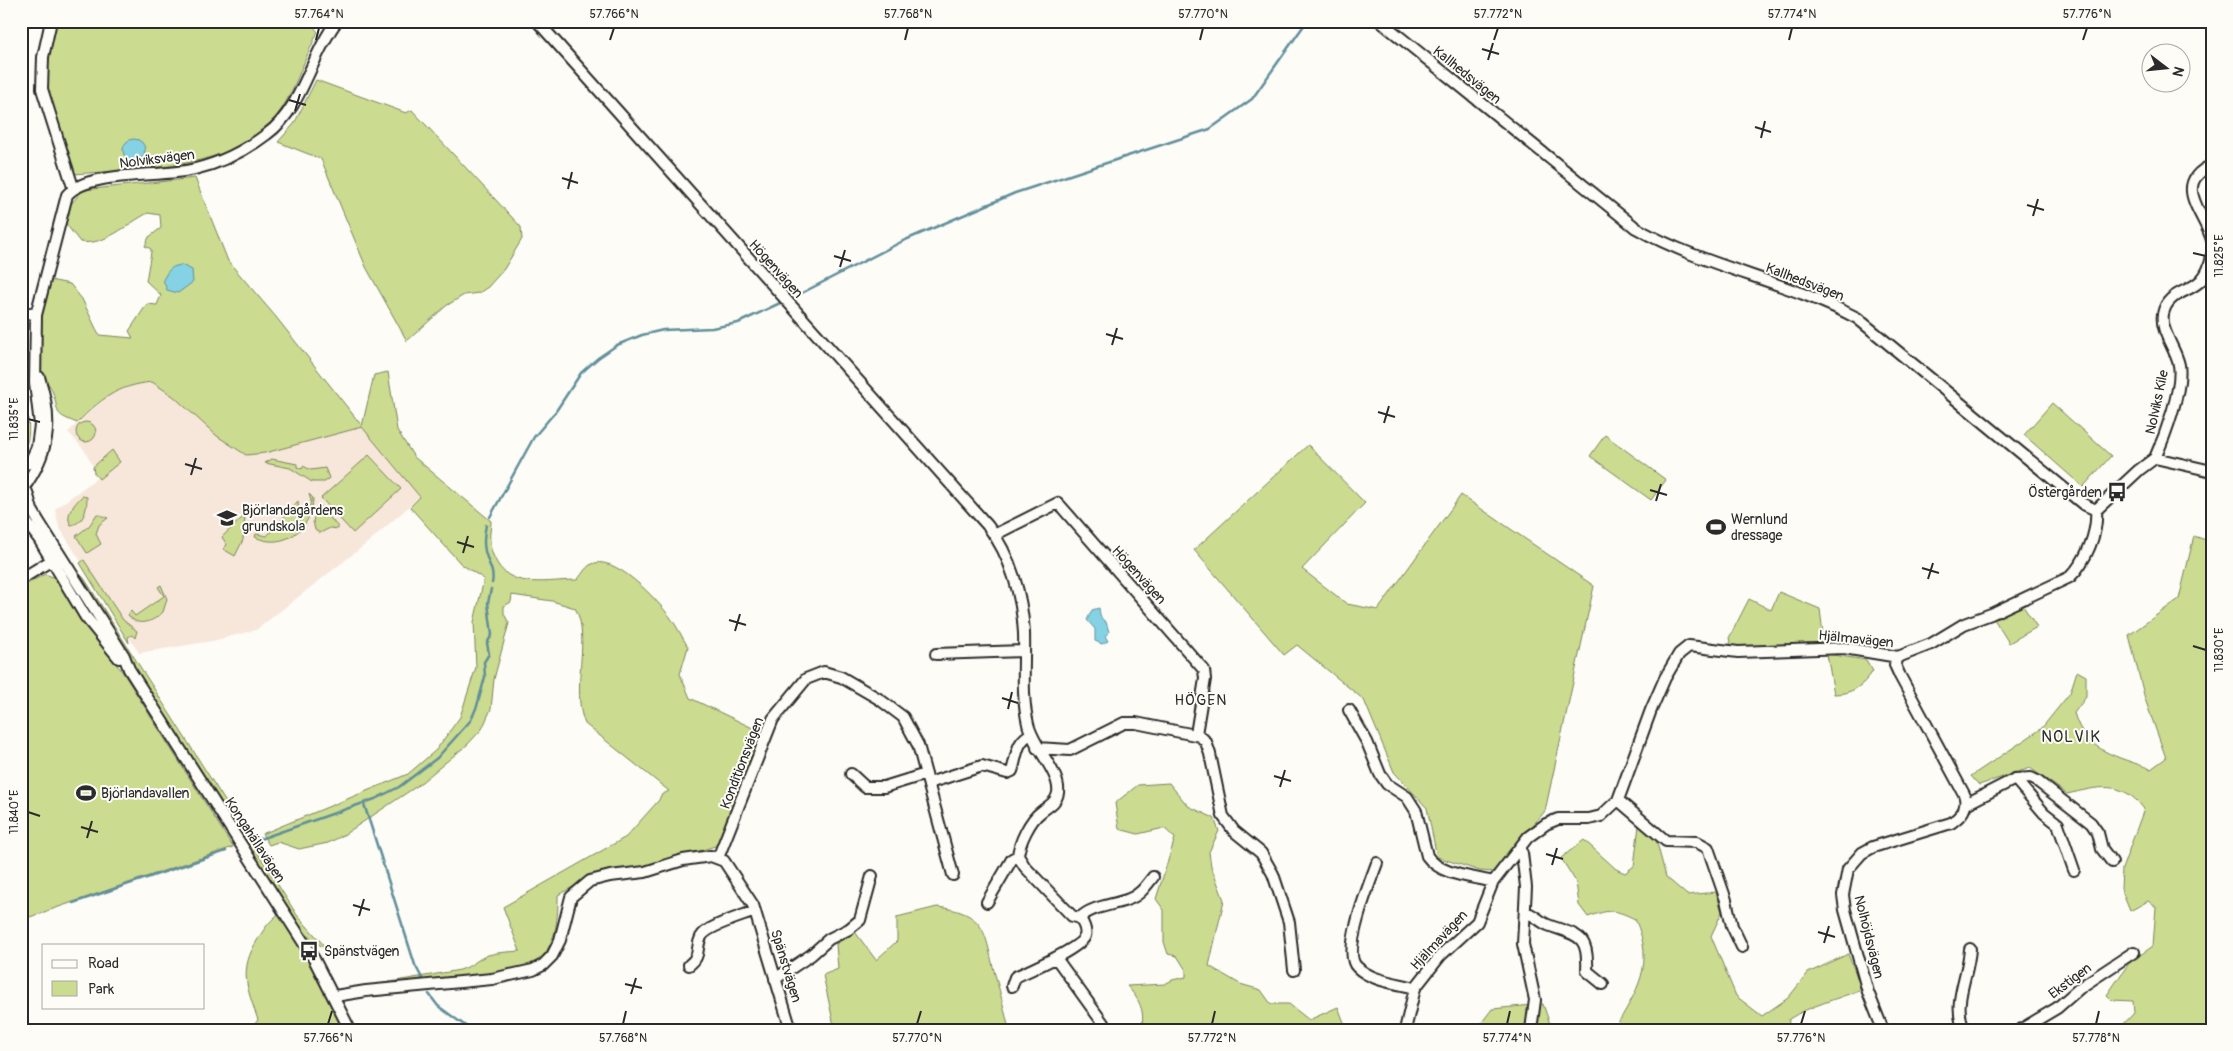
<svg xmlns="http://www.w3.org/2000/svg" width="2233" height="1051" viewBox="0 0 2233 1051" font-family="Pangolin,sans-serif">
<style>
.built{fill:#f7e7db}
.green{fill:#cbdb8f;stroke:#7b835d}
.water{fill:#85d2e4;stroke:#618f9a}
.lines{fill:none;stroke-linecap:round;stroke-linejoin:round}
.stream{stroke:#618f9a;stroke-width:2.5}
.minor-casing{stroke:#2b2b2b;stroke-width:14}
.minor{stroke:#fdfcf7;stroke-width:10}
.ticks{fill:none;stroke:#2b2b2b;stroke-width:2}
.labels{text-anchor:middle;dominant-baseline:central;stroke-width:4;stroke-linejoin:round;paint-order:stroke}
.street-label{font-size:14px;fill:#2b2b2b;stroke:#fdfcf7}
.poi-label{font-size:14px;fill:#2b2b2b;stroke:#fdfcf7;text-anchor:start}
.neighbourhood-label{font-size:15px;letter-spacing:1px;fill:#2b2b2b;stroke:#fdfcf7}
.quarter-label{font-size:16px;letter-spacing:1px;fill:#2b2b2b;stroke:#fdfcf7}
.neatline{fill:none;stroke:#2b2b2b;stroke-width:2}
.ticks-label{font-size:12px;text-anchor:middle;fill:#2b2b2b}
</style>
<rect width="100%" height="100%" fill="#fdfcf7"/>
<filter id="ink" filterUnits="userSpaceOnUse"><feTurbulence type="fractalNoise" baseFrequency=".02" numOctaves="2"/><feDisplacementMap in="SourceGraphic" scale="10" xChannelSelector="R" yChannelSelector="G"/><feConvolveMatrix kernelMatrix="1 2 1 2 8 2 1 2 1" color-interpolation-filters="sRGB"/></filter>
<g filter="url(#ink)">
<path class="built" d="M152 382 265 453 362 427 420 497 366 544 256 630 212 641 139 653 59 527 55 509 98 477 85 451 68 432 113 391 132 384Z"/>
<path class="green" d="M53 21H309L318 32C305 57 296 87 281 110 241 171 139 169 74 174L54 121 44 78Z
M316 80 406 113 412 110 521 227 522 239 504 269 488 287 479 293 464 295 446 306 407 341 366 267 321 159 278 142 294 124Z
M195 178 228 261 276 317 362 426 374 375 388 372 397 430 414 457 491 521C491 528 489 534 490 541 490 549 493 556 497 563 513 590 550 580 577 580 581 576 585 568 590 565 613 551 658 601 670 617 677 626 682 637 688 647L680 674 690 698 761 732 718 845 651 867 595 875 558 895C558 916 557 940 542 957 522 981 412 982 378 984L460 970C471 967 477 959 488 955 498 952 510 952 520 951L503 907 626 837 659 800 661 795 669 791 585 724C570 690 592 636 575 608L552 601 512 595 511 602 504 606V614L509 623 494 679 491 709 482 729 468 744 417 786 342 836 328 843 299 849 278 842 269 845 262 834 408 774 436 750 460 717 476 667 474 622 484 579 461 564 410 507 420 497 362 427 265 453 246 455 217 436 173 396 152 382C116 386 101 399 77 423 52 413 60 414 53 393 51 385 44 380 42 373 34 341 43 310 50 280L70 284 82 299 99 335 133 338 129 331 147 304 157 305 161 295 146 281 151 252V249L145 246 149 237 161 228 160 215 148 213C126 224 106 246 80 242L66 224 71 204 83 190Z
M21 363 28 390 24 392C26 408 35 440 21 452Z
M2052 403 2111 456 2083 487 2024 435Z
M76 432a10 10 0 1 1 20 0a10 10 0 1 1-20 0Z
M1605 435 1666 480 1651 500 1590 456Z
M1308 445 1365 503 1302 569 1347 604 1378 610 1461 495 1594 586 1545 811 1494 872 1480 871 1437 857 1427 808 1394 772 1364 700 1297 645 1284 655 1194 550Z
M112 450 120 462 99 479 94 473 93 467Z
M369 455 401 489 353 533 321 498Z
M272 459 297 464V467L302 469 303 466 311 470 325 468 329 478 325 482H312L290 468 265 463Z
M309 494 313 498C313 528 284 551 255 537L256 534 267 536 298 501 299 511 308 512 311 501Z
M82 496 87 497C87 508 85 523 71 525 64 514 75 504 82 496Z
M318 504 338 527V529L330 528 320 533 315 530 313 521Z
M97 514 108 518 99 525 96 534 101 544 87 553 76 536 89 526Z
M245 515 243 540 235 556 223 549 227 545 222 537Z
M2194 536 2212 542V1030H2118L2134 1013 2133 1001 2112 1000 2107 995 2129 963 2153 946 2156 907 2148 901 2130 911 2121 889 2122 869 2144 809C2121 779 2099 787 2067 794L2030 768 1979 785 1971 776 2041 729 2070 693 2077 671 2086 676V697L2074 713C2085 752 2117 756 2151 769L2166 758 2145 699 2129 635 2179 599Z
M84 560 123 620 137 631 135 638 132 635 128 637 129 643 80 563Z
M72 566 84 578 297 915 322 943 324 948 310 938 296 921 131 664Z
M45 574 53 577 62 589 97 641 122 671 233 847 21 920V587Z
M161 585 167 599 163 612C153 622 138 628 128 615L131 611 135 616 164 596 158 587Z
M1779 592 1820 609 1824 642 1738 647 1731 646 1729 638 1749 599 1771 610Z
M2023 606 2037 627 2009 643 1994 619Z
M1827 654 1866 660 1873 671C1863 686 1852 694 1834 694Z
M1169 783 1188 806 1214 818 1219 831 1209 852 1211 866 1224 900 1209 966 1240 984 1261 990 1271 1004H1289L1309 1020 1338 1007 1347 1030H1141C1146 1011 1139 999 1127 986L1165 984 1172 980 1186 977V970L1177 956 1168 954 1164 942V910L1156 899 1175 838 1164 828 1138 834 1119 829 1115 803 1138 785Z
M1639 825 1656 839 1666 877 1687 895 1716 892 1722 912 1711 936 1736 996 1762 1016 1788 998 1808 973 1848 954 1862 989C1838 999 1811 1005 1789 1019L1788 1030H1614C1637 990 1656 965 1635 919 1614 909 1610 909 1588 917L1579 905 1576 882 1561 858 1584 840 1616 869 1625 873 1634 866Z
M937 907C990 913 984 936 996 978 1001 995 1005 1012 1009 1030H835L823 975 838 969 836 944 855 932 876 960 897 941V917Z
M280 913 324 988 342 1030H229L253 1026 258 1020C247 987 238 971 258 939 264 929 270 920 280 913Z
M1543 1004 1552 1030H1476L1492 1009Z"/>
<path class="water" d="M123 150a11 11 0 1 1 22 0a11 11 0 1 1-22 0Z
M182 265 192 270 193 282 178 293 167 290 163 280C168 270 171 266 182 265Z
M1099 608C1100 614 1100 619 1106 622L1109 632 1105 636 1108 641 1102 644 1095 641V629L1087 620 1092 610Z"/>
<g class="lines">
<path class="stream" d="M796 296 903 241 1015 193 1210 129 1252 99 1307 21
M490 517 534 437 556 411 581 373 598 358 617 345 642 335 663 330 712 328 738 323 780 303
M486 525C484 534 483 542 485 551 487 561 495 572 492 583
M364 804 415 965 423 980
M257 840 375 799 399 787 437 758 471 720 477 706 485 677 484 662 489 654 487 643 492 635 488 603 491 589
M73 903 226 851
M429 994 438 1006 471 1030"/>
<defs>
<path id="minor" d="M51 21 43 57 42 89 73 187
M537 21 988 526C1011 556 1022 596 1024 633 1025 664 1021 694 1028 724 1033 747 1061 773 1058 793 1056 803 1048 806 1041 812 1030 820 1019 843 1018 856L1025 867 1072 916 1080 918C1083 923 1087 930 1085 936 1081 948 1028 971 1015 977L1012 986
M1380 21 1636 228C1705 267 1787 281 1857 318L2083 504 2096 510
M2212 165C2171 184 2204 212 2212 240
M21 311 36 315
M2155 458C2165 436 2183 388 2179 365 2176 349 2160 331 2163 314 2169 283 2206 299 2212 255
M21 467 30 462 37 447 40 425 35 383 36 315 67 195C88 170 162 178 195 169 221 163 246 150 267 134 303 108 310 56 337 21
M27 483C51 447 52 417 39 377
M27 492 32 510 39 522 124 656 129 669 314 959 350 1030
M2096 510 2139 470 2155 458 2212 471
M21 515 39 539 85 616 119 658
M994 535 1058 503 1204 670 1205 679 1196 734
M21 579 57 557
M936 654 1023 651
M1349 710 1367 742 1380 774 1387 784 1407 797 1416 811 1427 856C1441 876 1472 876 1493 882
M1037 748 1070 750 1124 723H1136L1200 736 1206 742 1210 754 1223 816 1234 831 1261 853 1273 874 1289 922 1294 970
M851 774 865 787H884L926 774
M2015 779 2031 778 2037 781 2091 823 2098 833 2102 849 2112 862
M935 781 982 766 1007 773 1012 771C1017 756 1016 741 1031 734
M1618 800 1666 841 1697 842 1708 848 1726 900 1732 926 1742 947
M1966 804 2015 779 2044 813 2058 824 2074 870
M1519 851 1522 853 1526 887 1523 944 1535 1000 1531 1030
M718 858 773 719 806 679 824 672 841 677 879 699 903 717 918 745 953 875
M1377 863C1370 882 1341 953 1357 967 1371 981 1397 983 1415 988
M987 902 1012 859 1018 856
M1525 912C1534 914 1540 922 1548 925 1578 936 1589 934 1587 971L1603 984
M1080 918C1091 906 1115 905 1129 899 1140 895 1146 886 1153 877
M1056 958 1108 1030
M689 965C702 955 695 949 701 937 706 926 743 916 755 911
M775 979 811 955 829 939 849 929 860 920 872 876
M335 996 366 991 492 979 533 970 543 965 552 956 560 940 571 897 590 881 610 876 645 872 683 860 711 856 724 861 753 905 791 1030
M1405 1030 1415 988 1441 955 1477 922 1493 882 1528 837 1546 824 1558 819H1589L1601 816 1618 800 1651 710 1665 678 1679 654 1689 646 1738 652 1844 648 1898 657 1931 644 1964 624 1991 614 2070 577C2086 561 2098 533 2096 510
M1883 1030 1868 992 1845 910 1843 895 1848 869 1862 853 1873 847 1951 823C1961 816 1969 808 1964 794L1900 676 1895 665 1896 657
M1964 1030C1952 1002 1968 978 1970 949
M2020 1030 2057 1008 2081 987 2134 952"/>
</defs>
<use href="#minor" class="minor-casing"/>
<use href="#minor" class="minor"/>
</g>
</g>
<path class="ticks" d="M316 40 319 28M610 40 614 28M905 40 908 28M1200 40 1203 28M1494 40 1498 28M1789 40 1792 28M2083 40 2087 28M1482 49 1499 54M1488 60 1493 43M289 100 306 105M295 111 300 94M1755 127 1771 132M1761 138 1765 121M562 178 578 183M568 189 572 172M2027 205 2044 210M2033 216 2038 199M2193 253 2206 256M834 256 851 261M840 267 845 250M1106 334 1123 339M1112 345 1117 328M1378 412 1395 417M28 419 40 422M1384 423 1389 406M185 464 202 469M191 475 196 458M1650 490 1667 495M1656 501 1661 484M457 542 474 547M463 553 468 536M1922 568 1939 573M1928 579 1933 563M729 620 746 625M735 631 740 614M2193 646 2206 650M1002 698 1018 703M1008 709 1012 692M1274 776 1291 781M1280 787 1285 770M28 812 40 816M81 827 98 832M87 838 92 821M1546 854 1563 859M1552 865 1557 848M353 905 370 910M359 916 364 899M1818 932 1835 937M1824 943 1829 926M625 984 642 988M631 994 636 978M328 1024 332 1011M623 1024 626 1011M917 1024 921 1011M1212 1024 1215 1011M1507 1024 1510 1011M1801 1024 1805 1011M2096 1024 2099 1011"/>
<defs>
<symbol id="bus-bare" viewBox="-9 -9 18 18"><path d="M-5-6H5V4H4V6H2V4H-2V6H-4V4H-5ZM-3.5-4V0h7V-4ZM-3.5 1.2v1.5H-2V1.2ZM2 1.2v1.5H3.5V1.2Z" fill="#2b2b2b" stroke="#fdfcf7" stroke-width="2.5" paint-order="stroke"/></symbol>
<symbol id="school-bare" viewBox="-9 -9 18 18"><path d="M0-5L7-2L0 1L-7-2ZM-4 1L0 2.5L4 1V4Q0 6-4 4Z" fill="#2b2b2b" stroke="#fdfcf7" stroke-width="2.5" paint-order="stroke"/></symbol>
<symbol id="stadium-bare" viewBox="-9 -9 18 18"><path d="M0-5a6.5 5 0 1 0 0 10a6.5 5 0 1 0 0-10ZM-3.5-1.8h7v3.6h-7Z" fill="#2b2b2b" stroke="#fdfcf7" stroke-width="2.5" paint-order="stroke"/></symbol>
</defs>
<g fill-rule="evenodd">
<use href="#bus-bare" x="2103" y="478" width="28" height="28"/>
<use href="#school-bare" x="213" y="504" width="28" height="28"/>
<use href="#stadium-bare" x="1702" y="513" width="28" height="28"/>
<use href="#stadium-bare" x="72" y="779" width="28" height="28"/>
<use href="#bus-bare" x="295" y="937" width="28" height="28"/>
</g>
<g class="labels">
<g class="street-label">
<text transform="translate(1467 75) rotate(39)">Kallhedsvägen</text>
<text transform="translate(157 159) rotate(-7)">Nolviksvägen</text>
<text transform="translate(776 269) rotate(48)">Högenvägen</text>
<text transform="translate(1805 282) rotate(21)">Kallhedsvägen</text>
<text transform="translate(2157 402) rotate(-78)">Nolviks Kile</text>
<text transform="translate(1139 575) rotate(48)">Högenvägen</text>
<text transform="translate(1856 639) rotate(6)">Hjälmavägen</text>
<text transform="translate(742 763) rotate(-69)">Konditionsvägen</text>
<text transform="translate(255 840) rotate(57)">Kongahällavägen</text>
<text transform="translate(1869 937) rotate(76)">Nolhöjdsvägen</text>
<text transform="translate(1439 940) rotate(-47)">Hjälmavägen</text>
<text transform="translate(786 966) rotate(73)">Spänstvägen</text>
<text transform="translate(2070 981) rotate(-37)">Ekstigen</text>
</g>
<g class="poi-label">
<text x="2102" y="492" text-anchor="end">Östergården</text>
<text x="242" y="510">Björlandagårdens<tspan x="242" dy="16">grundskola</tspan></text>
<text x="1731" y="519">Wernlund<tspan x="1731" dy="16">dressage</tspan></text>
<text x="101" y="793">Björlandavallen</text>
<text x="324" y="951">Spänstvägen</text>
</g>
<g class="neighbourhood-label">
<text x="1201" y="700">HÖGEN</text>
</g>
<g class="quarter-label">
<text x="2071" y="737">NOLVIK</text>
</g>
</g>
<rect width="2233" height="1051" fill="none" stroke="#fdfcf7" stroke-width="55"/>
<rect x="42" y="944" width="162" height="65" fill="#fdfcf7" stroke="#a9a8a5"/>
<rect x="52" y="960" width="25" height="8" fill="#fdfcf7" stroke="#a9a8a5"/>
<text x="88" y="968" font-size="15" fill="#2b2b2b">Road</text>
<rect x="52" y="981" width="25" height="15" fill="#cbdb8f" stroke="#a9a8a5"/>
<text x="88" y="994" font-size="15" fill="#2b2b2b">Park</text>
<g transform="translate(2166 68) rotate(106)"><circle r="24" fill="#fdfcf7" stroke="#a9a8a5"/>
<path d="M0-4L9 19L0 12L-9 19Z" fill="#2b2b2b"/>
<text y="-8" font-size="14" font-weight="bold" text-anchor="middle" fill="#2b2b2b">N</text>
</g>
<rect x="28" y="28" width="2178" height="996" class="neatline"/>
<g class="ticks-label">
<text x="319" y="18">57.764°N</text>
<text x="614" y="18">57.766°N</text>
<text x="908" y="18">57.768°N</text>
<text x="1203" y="18">57.770°N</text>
<text x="1498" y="18">57.772°N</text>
<text x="1792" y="18">57.774°N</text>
<text x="2087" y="18">57.776°N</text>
<text transform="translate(2219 256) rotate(-90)" y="4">11.825°E</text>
<text transform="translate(14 419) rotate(-90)" y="4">11.835°E</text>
<text transform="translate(2219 650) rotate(-90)" y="4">11.830°E</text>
<text transform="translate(14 812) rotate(-90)" y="4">11.840°E</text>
<text x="328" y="1042">57.766°N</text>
<text x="623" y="1042">57.768°N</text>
<text x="917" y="1042">57.770°N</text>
<text x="1212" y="1042">57.772°N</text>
<text x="1507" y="1042">57.774°N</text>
<text x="1801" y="1042">57.776°N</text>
<text x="2096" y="1042">57.778°N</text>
</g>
</svg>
